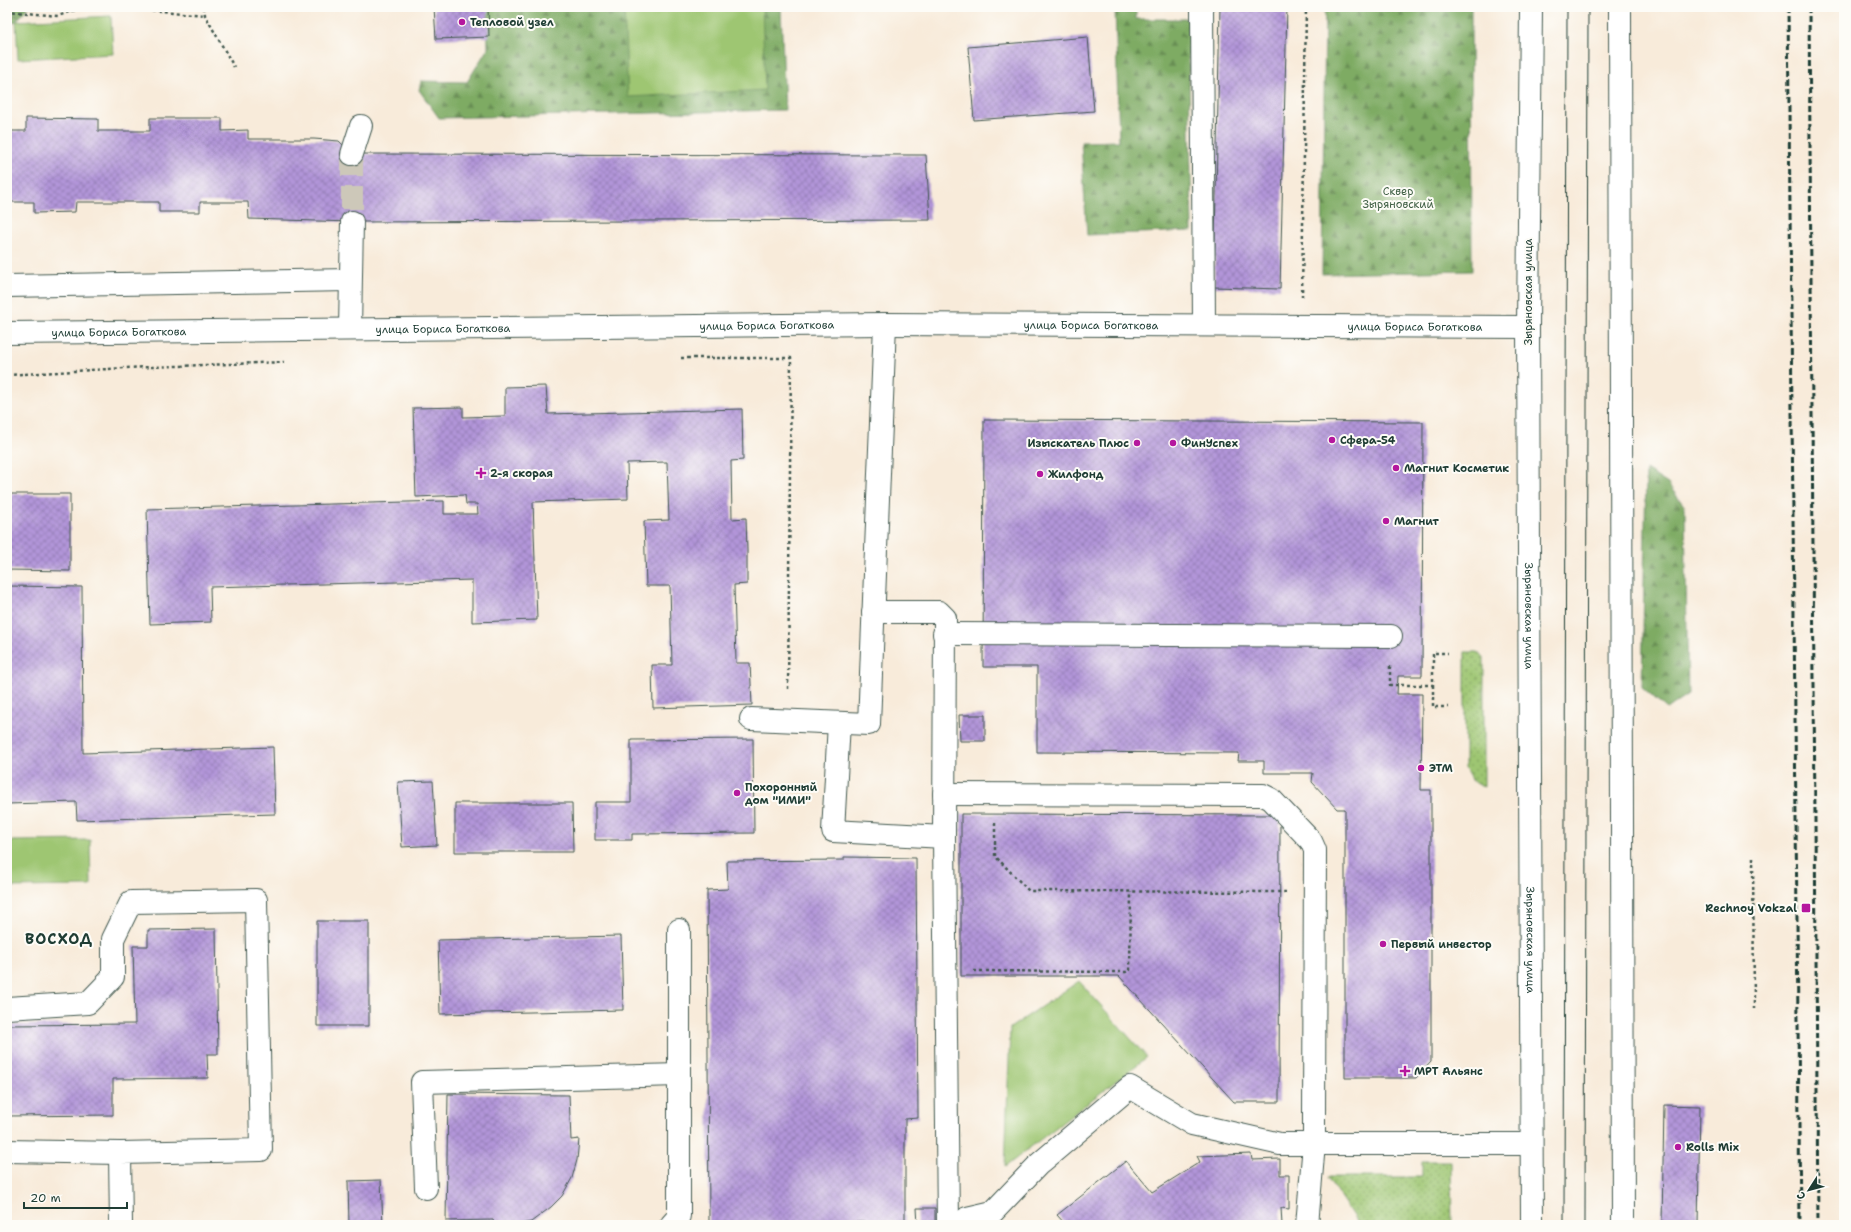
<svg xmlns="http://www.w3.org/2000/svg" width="1851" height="1232" viewBox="0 0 1851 1232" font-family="'Shantell Sans',sans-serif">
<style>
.grass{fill:url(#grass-dots);stroke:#5e8253}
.forest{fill:url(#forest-firs);stroke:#4e744c}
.park{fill:#9ec672;stroke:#5e8253}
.building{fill:url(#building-cross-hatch)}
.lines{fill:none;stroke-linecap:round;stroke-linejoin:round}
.minor-tunnel{stroke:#cdc8b9;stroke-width:22;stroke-dasharray:22 11;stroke-linecap:butt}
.minor-casing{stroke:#40574d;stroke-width:24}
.major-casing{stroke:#40574d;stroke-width:24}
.path{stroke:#40574d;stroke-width:2.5;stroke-dasharray:3 3;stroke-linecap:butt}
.minor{stroke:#fff;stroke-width:22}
.major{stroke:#fff;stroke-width:22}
.tram{stroke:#1f3d34;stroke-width:1}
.rail{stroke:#1f3d34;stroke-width:3;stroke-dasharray:6 3;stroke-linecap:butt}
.poi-dot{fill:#b5179e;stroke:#fdfcf7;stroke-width:1.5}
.labels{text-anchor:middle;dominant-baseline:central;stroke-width:4;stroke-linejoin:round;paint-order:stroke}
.poi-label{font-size:11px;font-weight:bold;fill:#1f3d34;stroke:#fdfcf7;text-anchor:start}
.park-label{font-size:11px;fill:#3f5f44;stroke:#fdfcf7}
.street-label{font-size:11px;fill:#1f3d34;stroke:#fdfcf7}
.district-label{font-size:15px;font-weight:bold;letter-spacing:1px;fill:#1f3d34;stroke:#fdfcf7}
</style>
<defs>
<pattern id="grass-dots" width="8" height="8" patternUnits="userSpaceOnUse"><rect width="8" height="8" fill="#9ec672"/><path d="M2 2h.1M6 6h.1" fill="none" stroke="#80a25e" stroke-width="1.8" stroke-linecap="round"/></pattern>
<pattern id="forest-firs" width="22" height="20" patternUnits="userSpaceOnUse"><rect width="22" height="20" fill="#7eab64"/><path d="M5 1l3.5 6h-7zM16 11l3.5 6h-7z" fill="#678c53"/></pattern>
<pattern id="building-cross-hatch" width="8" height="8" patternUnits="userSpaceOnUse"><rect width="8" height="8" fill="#b295d9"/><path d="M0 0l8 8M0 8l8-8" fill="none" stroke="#907bb1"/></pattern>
</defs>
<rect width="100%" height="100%" fill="#fdfcf7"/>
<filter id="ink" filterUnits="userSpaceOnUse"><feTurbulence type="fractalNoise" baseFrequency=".025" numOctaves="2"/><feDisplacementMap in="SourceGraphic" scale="8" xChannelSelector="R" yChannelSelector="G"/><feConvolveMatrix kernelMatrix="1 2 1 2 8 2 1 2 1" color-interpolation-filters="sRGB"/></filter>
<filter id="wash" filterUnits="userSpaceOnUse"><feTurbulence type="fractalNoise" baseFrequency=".012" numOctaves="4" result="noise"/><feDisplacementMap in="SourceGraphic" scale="16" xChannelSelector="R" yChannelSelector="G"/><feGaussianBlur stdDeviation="0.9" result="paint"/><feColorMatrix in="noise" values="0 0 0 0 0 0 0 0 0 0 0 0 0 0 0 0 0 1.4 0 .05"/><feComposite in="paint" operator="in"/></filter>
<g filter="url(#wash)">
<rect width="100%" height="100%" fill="#f8ebda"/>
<path class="grass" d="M1465 652H1477L1484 657V787C1473 784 1470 779 1465 768Z
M1422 1161H1451L1452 1225H1359L1327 1177H1422Z"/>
<path class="forest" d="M7 7H29L16 21 9 25 7 23Z
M487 7H781L785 110 439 118 419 90 421 81 467 82 488 48Z
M1115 7H1136V19H1188L1192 231 1087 235 1081 142 1119 141Z
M1325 7H1471L1472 271 1322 274Z
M1646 470 1668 484 1685 507 1688 695 1667 709 1642 687Z"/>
<path class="park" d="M711 7H762L765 90 628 97 624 9Z
M111 16 113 54 18 59 16 21Z
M90 840 91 886 7 887V841Z
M1079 981 1147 1057 1005 1167 1010 1028Z"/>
<g id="blocks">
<path class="building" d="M434 7H488L489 37 436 39Z
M1220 7H1287L1280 289 1214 287Z
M1088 37 1094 111 974 120 968 47Z
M26 118 98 119V131H150V118H222V131L248 130V139H314L339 141 352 154 926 155 930 220 352 222 249 219 248 202H200V212H159V202H76L75 212 34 213V202H7V131H26Z
M546 386 548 414 742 409 743 460 731 461 732 519 746 518 747 551V584L734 585 736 663H750L752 705 653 708 652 665H672L670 586H646L644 521 669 520 667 462 627 463 628 499 533 502 537 620 472 622V580L210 587 211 622 150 624 147 509 444 501V514H478L477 504H466L465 495 416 497 413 408 463 407V417L505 416V387Z
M984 420 1423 422 1422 676H1398L1397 694H1422L1421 790H1431V1062L1416 1078H1345V809H1337L1312 782 1313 773H1264V761H1238L1239 753 1037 752V667H983Z
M7 494H70V571L7 570Z
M7 586 82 587 83 753 273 747 275 814 77 820 76 802 7 804Z
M959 715H985V741H960Z
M753 739 754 833 632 834V840H595V802H631V740Z
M433 781 437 845 402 847 398 782Z
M455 803H572L573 852H455Z
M961 814 1280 815 1279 1102H1234L1119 976H961Z
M844 857 916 858 918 1118 905 1119V1222L709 1223 707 890 728 889 727 861 844 860Z
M317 921H369V1026H317Z
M216 929 218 1054H207L208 1078 113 1079V1115L7 1116V1025L135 1024 133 946H148V930Z
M621 936 623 1010 440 1014 438 940Z
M448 1094 569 1095 571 1140 579 1139 577 1160 572 1178 562 1196 551 1207 531 1222 515 1225H495L493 1220 446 1221Z
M1664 1105 1700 1106 1698 1225H1662Z
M1251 1154 1252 1160 1280 1159V1175H1289V1209L1281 1208 1282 1225H1066L1057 1215 1126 1161 1152 1192 1200 1162 1197 1156Z
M381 1180 383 1225H349L348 1181Z
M917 1208H935V1225H918Z"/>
</g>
</g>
<g filter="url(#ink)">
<use href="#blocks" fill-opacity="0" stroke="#40574d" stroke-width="1"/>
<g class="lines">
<path class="minor-tunnel" d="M352 154V222"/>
<defs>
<g id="minor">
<path d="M1202 7 1204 324"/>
<path d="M352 154 361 126"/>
<path d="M7 286 350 280"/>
<path d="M350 329 352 222"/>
<path id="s1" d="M7 333 885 324 1528 327"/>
<path d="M873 612H939L945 618 944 837"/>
<path d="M944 634 1391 636"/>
<path d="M751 719 869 724 885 324"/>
<path d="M839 723 833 831 944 837 948 1225"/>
<path d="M944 794 1263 795 1271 799 1311 841 1315 850 1314 1119V1144L1307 1225"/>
<path d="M7 1008 88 1003 113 977V939L131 902 256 900 261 1150 120 1153 121 1225"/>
<path d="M7 1151 120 1153"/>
<path d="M426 1188 422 1082 679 1075"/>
<path d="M671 1225 679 1216V930"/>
<path d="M960 1225 967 1218 993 1212 1039 1164 1130 1087 1192 1124 1280 1144H1531"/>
</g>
<g id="major">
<path id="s2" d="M1531 7 1528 327 1532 1225"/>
<path d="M1620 7 1623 1225"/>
</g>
</defs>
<use href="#minor" class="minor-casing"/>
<use href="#major" class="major-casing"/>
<path class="path" d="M116 7 205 15
M204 7 205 15 234 67
M7 11 58 16 84 7
M1302 297 1306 7
M681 358H791L788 691
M7 375 125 368 284 362
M1390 666V685H1433V653H1448
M1433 685V707H1449
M995 823V856L1029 891 1286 892
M1753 857 1754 1009
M974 971 1126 972 1130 970 1131 892"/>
<use href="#minor" class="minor"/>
<use href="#major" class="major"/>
<path class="tram" d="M1564 1225 1567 7
M1585 1225 1588 7"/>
<path class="rail" d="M1788 7 1800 1225
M1809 7 1818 1225"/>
</g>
</g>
<g class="poi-dot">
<circle cx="462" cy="22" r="4"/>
<circle cx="1332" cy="440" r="4"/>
<circle cx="1137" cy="443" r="4"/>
<circle cx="1173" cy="443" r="4"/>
<circle cx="1396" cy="468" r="4"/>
<path d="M479 467h4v4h4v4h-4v4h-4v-4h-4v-4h4z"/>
<circle cx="1040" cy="474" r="4"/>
<circle cx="1386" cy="521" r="4"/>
<circle cx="1421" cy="768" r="4"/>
<circle cx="737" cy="793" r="4"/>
<rect x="1801" y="903" width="10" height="10" rx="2"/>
<circle cx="1383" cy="944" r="4"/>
<path d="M1403 1065h4v4h4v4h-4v4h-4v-4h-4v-4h4z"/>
<circle cx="1678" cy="1147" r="4"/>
</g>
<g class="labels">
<g class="poi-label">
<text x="470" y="22">Тепловой узел</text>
<text x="1340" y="440">Сфера-54</text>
<text x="1129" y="443" text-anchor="end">Изыскатель Плюс</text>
<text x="1181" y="443">ФинУспех</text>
<text x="1404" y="468">Магнит Косметик</text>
<text x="490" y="473">2-я скорая</text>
<text x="1048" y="474">Жилфонд</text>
<text x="1394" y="521">Магнит</text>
<text x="1429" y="768">ЭТМ</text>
<text x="745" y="787">Похоронный<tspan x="745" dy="13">дом "ИМИ"</tspan></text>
<text x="1797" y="908" text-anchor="end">Rechnoy Vokzal</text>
<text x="1391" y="944">Первый инвестор</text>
<text x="1414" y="1071">МРТ Альянс</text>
<text x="1686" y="1147">Rolls Mix</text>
</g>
<g class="park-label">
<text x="1398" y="191">Cквер<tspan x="1398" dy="13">Зыряновский</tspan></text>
</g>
<g class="street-label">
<text transform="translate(1528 292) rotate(-90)">Зыряновская улица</text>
<text stroke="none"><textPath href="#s1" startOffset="1084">улица Бориса Богаткова</textPath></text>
<text stroke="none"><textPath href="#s1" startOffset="760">улица Бориса Богаткова</textPath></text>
<text stroke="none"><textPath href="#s1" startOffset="1408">улица Бориса Богаткова</textPath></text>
<text stroke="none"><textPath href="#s1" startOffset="436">улица Бориса Богаткова</textPath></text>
<text stroke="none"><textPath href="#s1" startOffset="112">улица Бориса Богаткова</textPath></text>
<text stroke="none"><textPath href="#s2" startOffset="609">Зыряновская улица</textPath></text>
<text stroke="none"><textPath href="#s2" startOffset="933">Зыряновская улица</textPath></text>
</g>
<g class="district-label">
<text x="59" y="939">ВОСХОД</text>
</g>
</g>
<rect width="1851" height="1232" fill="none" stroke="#fdfcf7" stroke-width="24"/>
<g transform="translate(1809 1190) rotate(234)" stroke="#fdfcf7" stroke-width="3" paint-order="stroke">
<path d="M0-3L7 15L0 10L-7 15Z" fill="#1f3d34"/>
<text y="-6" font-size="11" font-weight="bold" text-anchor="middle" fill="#1f3d34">С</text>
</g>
<path d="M24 1202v6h103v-6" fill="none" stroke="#1f3d34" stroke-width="2"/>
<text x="30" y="1202" font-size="12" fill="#1f3d34" stroke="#fdfcf7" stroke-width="3" paint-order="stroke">20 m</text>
</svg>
